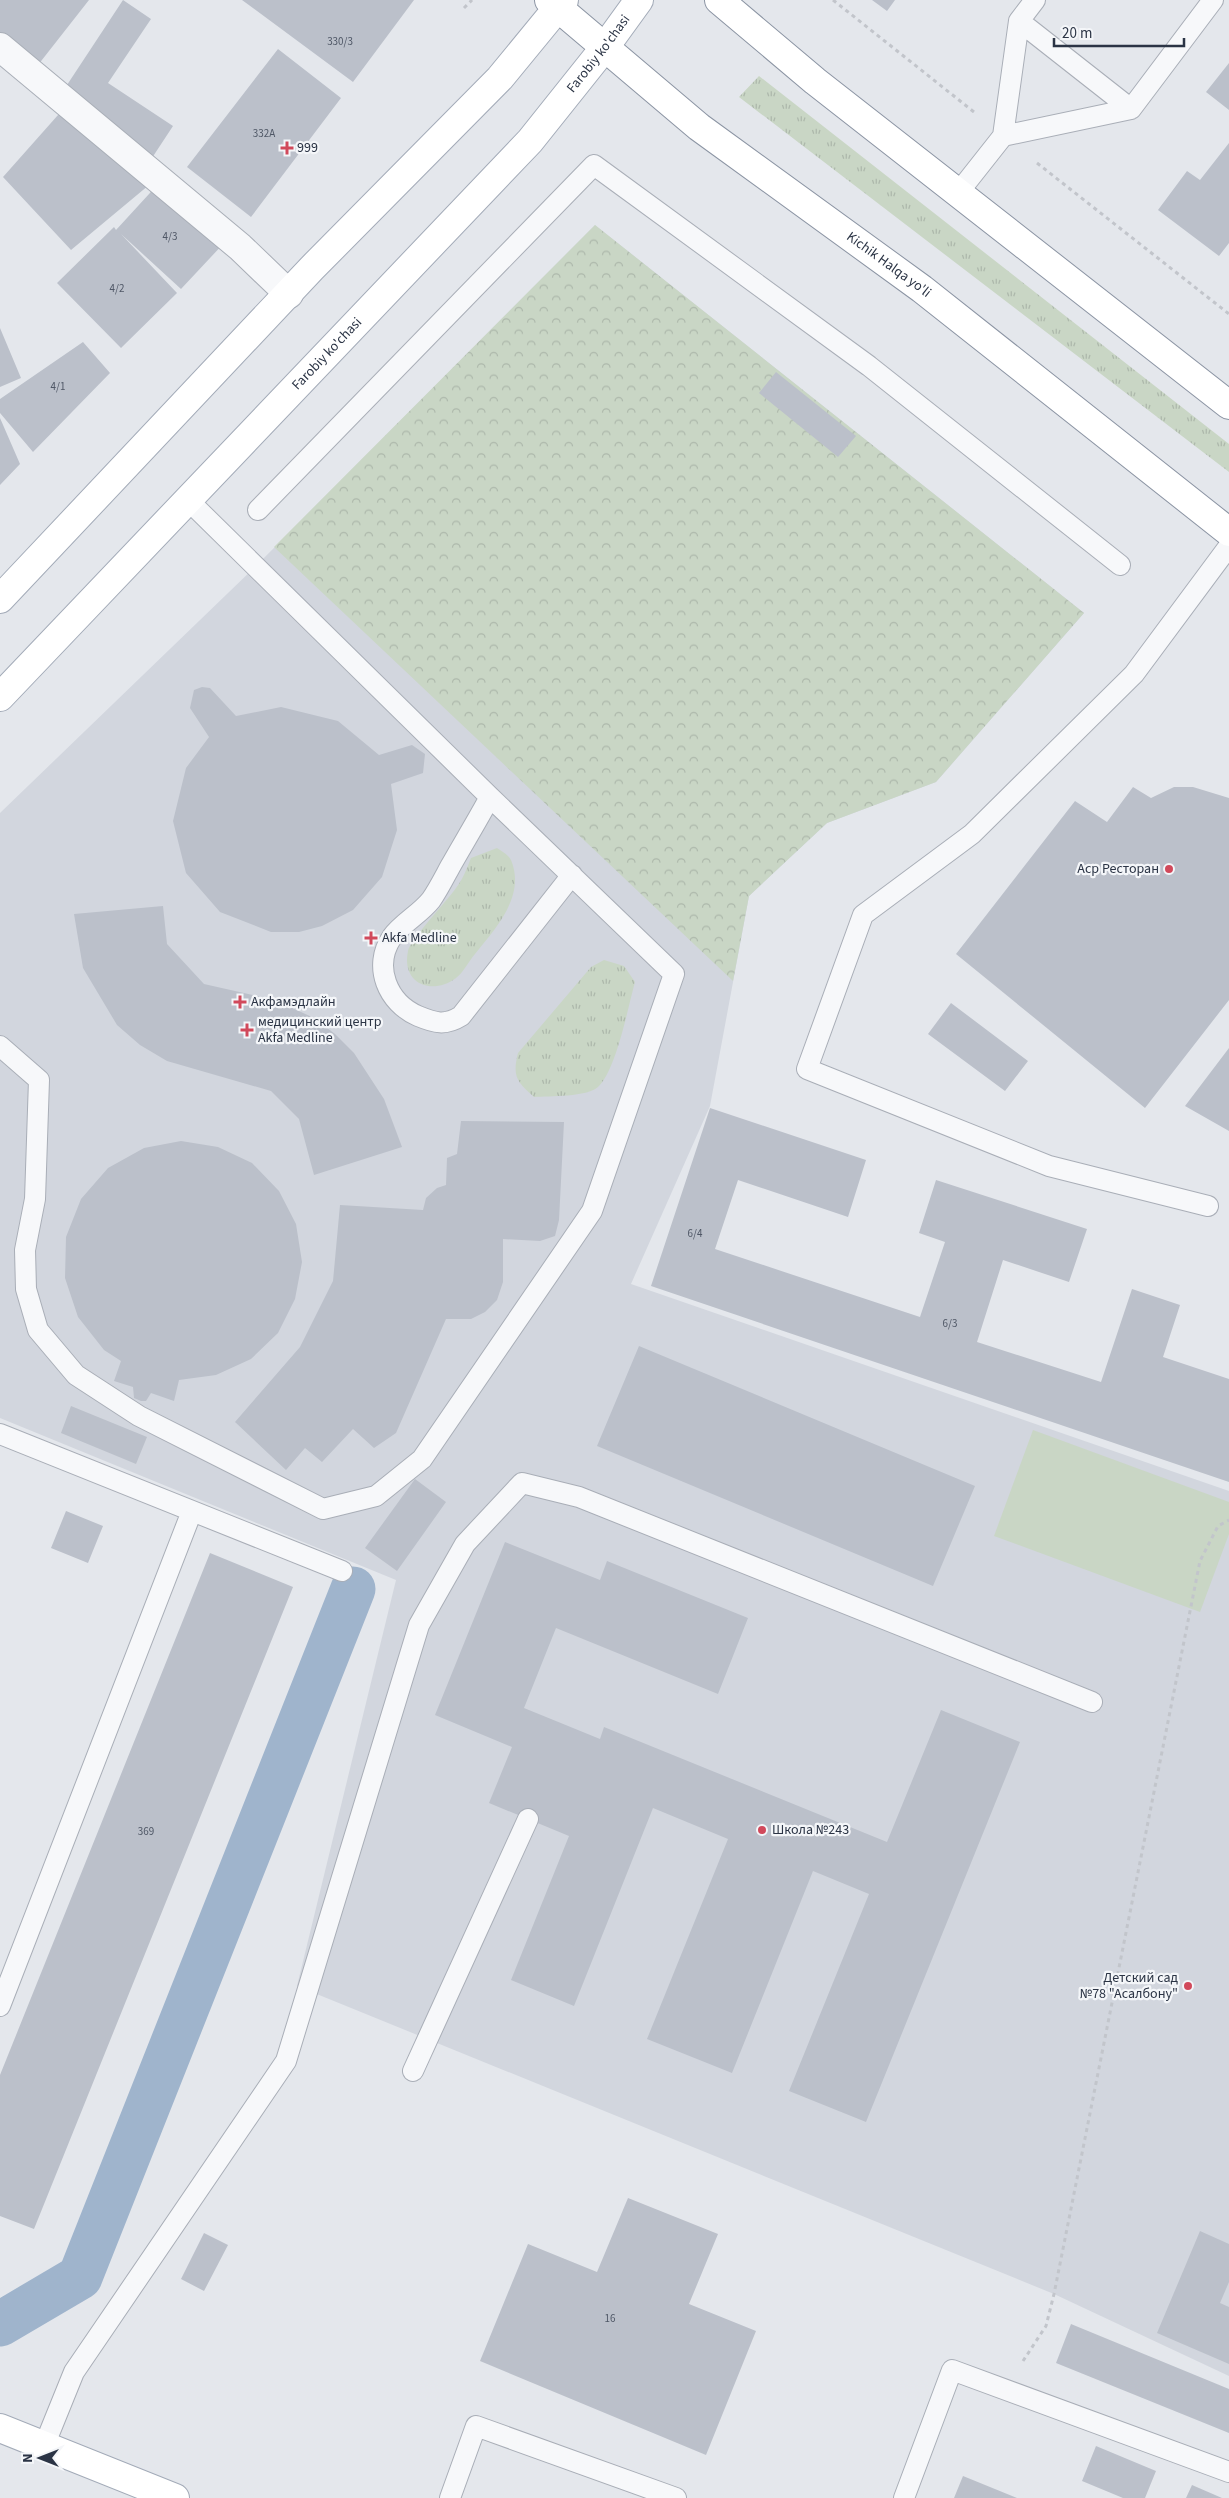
<svg xmlns="http://www.w3.org/2000/svg" width="1229" height="2498" viewBox="0 0 1229 2498" font-family="'Source Sans 3',sans-serif">
<style>
.built{fill:#d2d6de}
.grass{fill:url(#grass-tufts)}
.forest{fill:url(#forest-crowns)}
.pitch{fill:#c9d6c5}
.lines{fill:none;stroke-linecap:round;stroke-linejoin:round}
.canal{stroke:#9fb4cc;stroke-width:45}
.building{fill:#bbc0ca}
.service-casing{stroke:#a9aeb7;stroke-width:22}
.minor-casing{stroke:#a9aeb7;stroke-width:30}
.primary-casing{stroke:#a3abb8;stroke-width:30}
.trunk-casing{stroke:#8b94a3;stroke-width:30}
.path{stroke:#c2c5cb;stroke-width:3;stroke-dasharray:4 4;stroke-linecap:butt}
.service{stroke:#f7f8fa;stroke-width:20}
.minor{stroke:#f7f8fa;stroke-width:28}
.primary{stroke:#fff;stroke-width:28}
.trunk{stroke:#fff;stroke-width:28}
.poi-dot{fill:#d1495b;stroke:#f4f6f9;stroke-width:2}
.labels{text-anchor:middle;dominant-baseline:central;stroke-width:4.5;stroke-linejoin:round;paint-order:stroke}
.number-label{font-size:11px;fill:#4f5766}
.street-label{font-size:14px;fill:#2b3445;stroke:#f4f6f9}
.poi-label{font-size:14px;fill:#2b3445;stroke:#f4f6f9;text-anchor:start}
</style>
<defs>
<pattern id="grass-tufts" width="24" height="20" patternUnits="userSpaceOnUse" patternTransform="scale(1.25)"><rect width="24" height="20" fill="#c9d6c5"/><path d="M3 7l-1-3M5 7V3M7 7l1-3M15 17l-1-3M17 17v-4M19 17l1-3" fill="none" stroke="#adb8ab"/></pattern>
<pattern id="forest-crowns" width="20" height="18" patternUnits="userSpaceOnUse" patternTransform="scale(1.25)"><rect width="20" height="18" fill="#c9d6c5"/><path d="M2 6a3 3 0 1 1 6 0M12 15a3 3 0 1 1 6 0" fill="none" stroke="#adb8ab"/></pattern>
</defs>
<rect width="100%" height="100%" fill="#e4e7ec"/>
<path class="built" d="M595 225 1084 613 936 782 827 823 749 896 710 1106 631 1284 1229 1491V2376L1054 2294 297 1986 396 1580 0 1418V813L256 566Z"/>
<path class="grass" d="M759 76 1229 444V472L739 97Z
M497 848C501 851 509 855 511 860 526 896 496 928 475 954 469 961 463 973 456 978 432 996 401 984 408 951 410 940 447 901 456 888 463 879 467 868 471 858Z
M604 960 624 966 635 982C628 1007 616 1071 598 1087 587 1097 550 1096 534 1097 517 1082 512 1077 518 1053L591 967Z"/>
<path class="forest" d="M595 225 1084 613 936 782 827 823 749 896 733 981 274 547Z"/>
<path class="pitch" d="M1033 1430 1229 1502V1534L1200 1612 994 1536Z"/>
<g class="lines">
<path class="canal" d="M0 2324 80 2277 353 1589"/>
</g>
<path class="building" d="M0 0H89L38 65 0 35Z
M123 0 151 19 108 83 173 126 148 164 65 88Z
M242 0H414L353 82Z
M872 0H895L887 11Z
M278 49 341 98 251 217 187 167Z
M1229 63V110L1206 92Z
M66 106 149 185 71 250 3 177Z
M1229 143V243L1219 256 1158 210 1187 171 1200 180Z
M160 182 225 242 181 289 121 234 177 293 121 348 57 283 114 227 116 230Z
M0 328 21 378 0 387Z
M83 342 110 373 33 452 0 413V399Z
M776 372 856 436 838 457 759 393Z
M0 418 20 464 0 485Z
M202 687 210 688 236 716 281 707 338 721 379 755 412 745 425 754 423 773 391 784 397 830 382 877 353 910 322 926 299 932H271L220 912 186 873 173 821 186 768 209 737 190 708 194 690Z
M1133 787 1151 798 1174 787H1193L1229 798V1000L1145 1108 956 954 1075 801 1107 822Z
M163 906 167 944 204 984 261 997 288 1006 314 1018 335 1034 354 1053 384 1099 402 1147 314 1175 299 1119 271 1091 167 1061 140 1045 117 1025 83 968 74 914Z
M951 1003 1028 1061 1005 1091 928 1034Z
M1229 1048V1131L1185 1106Z
M710 1108 866 1160 848 1217 738 1180 715 1249 920 1317 945 1242 919 1233 936 1180 1087 1229 1069 1282 1003 1260 977 1342 1101 1382 1132 1289 1180 1305 1163 1357 1229 1379V1482L651 1286Z
M461 1121 564 1122 559 1220 555 1236 540 1241 503 1239V1282L497 1300 485 1312 471 1319H446L396 1433 374 1448 353 1429 322 1462 305 1448 286 1470 235 1422 300 1347 333 1281 340 1205 423 1210 426 1198 437 1188 446 1185 447 1158 457 1154Z
M181 1141 218 1147 252 1163 279 1191 296 1224 302 1262 295 1299 278 1333 251 1359 216 1375 179 1380 174 1401 151 1393 146 1401H141L134 1398 133 1387 114 1381 121 1361 104 1350 78 1317 65 1278 66 1237 81 1199 108 1168 144 1148Z
M639 1346 975 1486 933 1586 597 1446Z
M71 1406 147 1437 136 1464 61 1433Z
M415 1479 446 1502 397 1571 365 1548Z
M66 1511 103 1526 88 1563 51 1548Z
M505 1542 600 1580 607 1561 748 1618 718 1694 556 1628 524 1708 600 1739 604 1727 887 1842 941 1710 1020 1742 866 2122 789 2091 869 1894 813 1871 732 2073 647 2039 728 1839 653 1808 574 2006 511 1980 569 1836 489 1803 512 1747 435 1715Z
M210 1553 293 1587 34 2229 0 2216V2075Z
M628 2198 718 2234 689 2304 756 2331 706 2455 480 2361 528 2244 597 2272Z
M1200 2231 1229 2244V2282L1220 2303 1229 2307V2364L1157 2333Z
M204 2233 228 2245 204 2291 181 2279Z
M1071 2324 1229 2389V2433L1056 2363Z
M1096 2446 1156 2471 1145 2498H1123L1082 2481Z
M963 2476 1017 2498H954Z
M1192 2485 1222 2498H1186Z"/>
<g class="lines">
<defs>
<path id="service" d="M1019 21 1131 109
M1003 136 1131 109 1213 0
M958 193 1003 136 1019 21 1035 0
M258 510 594 165 869 366 1120 565
M490 797C477 821 463 844 450 867 444 878 438 890 431 900 420 914 402 923 392 937 372 967 388 1003 418 1016 435 1023 445 1026 461 1016L572 875
M0 1046 39 1080 35 1199 25 1250 26 1289 38 1330 76 1375 139 1416 323 1509 376 1496 422 1459 592 1211 674 974 490 797 188 500
M1208 1206 1049 1166 807 1069 863 915 972 834 1134 674 1229 546
M0 1434 342 1571
M0 2006 192 1511
M413 2071 528 1819
M44 2446 74 2372 286 2061 419 1625 465 1544 522 1483 579 1497 1092 1702
M450 2498 476 2426 676 2498
M904 2498 952 2370 1229 2472"/>
<path id="minor" d="M0 47 240 247 289 294"/>
<g id="primary">
<path d="M0 599 312 268 500 78 564 0"/>
<path id="s1" d="M0 697 530 141 605 47 639 0"/>
<path d="M0 2428 175 2498"/>
</g>
<g id="trunk">
<path id="s2" d="M549 0 699 127 922 289 1229 532"/>
<path d="M719 0 815 81 1229 405"/>
</g>
</defs>
<use href="#service" class="service-casing"/>
<use href="#minor" class="minor-casing"/>
<use href="#primary" class="primary-casing"/>
<use href="#trunk" class="trunk-casing"/>
<path class="path" d="M833 0 974 112
M464 8 472 0
M1037 163 1229 314
M1023 2361 1046 2326 1054 2294 1200 1561 1218 1526 1229 1520"/>
<use href="#service" class="service"/>
<use href="#minor" class="minor"/>
<use href="#primary" class="primary"/>
<use href="#trunk" class="trunk"/>
</g>
<g class="poi-dot">
<path d="M284.5 140.5h5v5h5v5h-5v5h-5v-5h-5v-5h5z"/>
<circle cx="1169" cy="869" r="5"/>
<path d="M368.5 930.5h5v5h5v5h-5v5h-5v-5h-5v-5h5z"/>
<path d="M237.5 994.5h5v5h5v5h-5v5h-5v-5h-5v-5h5z"/>
<path d="M244.5 1022.5h5v5h5v5h-5v5h-5v-5h-5v-5h5z"/>
<circle cx="762" cy="1830" r="5"/>
<circle cx="1188" cy="1986" r="5"/>
</g>
<g class="labels">
<g class="number-label">
<text x="340" y="41">330/3</text>
<text x="264" y="133">332A</text>
<text x="170" y="236">4/3</text>
<text x="117" y="288">4/2</text>
<text x="58" y="386">4/1</text>
<text x="695" y="1233">6/4</text>
<text x="950" y="1323">6/3</text>
<text x="146" y="1831">369</text>
<text x="610" y="2318">16</text>
</g>
<g class="street-label">
<text stroke="none"><textPath href="#s1" startOffset="879">Farobiy ko'chasi</textPath></text>
<text stroke="none"><textPath href="#s2" startOffset="431">Kichik Halqa yo'li</textPath></text>
<text stroke="none"><textPath href="#s1" startOffset="474">Farobiy ko'chasi</textPath></text>
</g>
<g class="poi-label">
<text x="297" y="148">999</text>
<text x="1159" y="869" text-anchor="end">Аср Ресторан</text>
<text x="382" y="938">Akfa Medline</text>
<text x="251" y="1002">Акфамэдлайн</text>
<text x="258" y="1022">медицинский центр<tspan x="258" dy="16">Akfa Medline</tspan></text>
<text x="772" y="1830">Школа №243</text>
<text x="1178" y="1978" text-anchor="end">Детский сад<tspan x="1178" dy="16">№78 "Асалбону"</tspan></text>
</g>
</g>
<g transform="translate(40 2458) rotate(270)" stroke="#f4f6f9" stroke-width="4" paint-order="stroke">
<path d="M0-4L9 19L0 12L-9 19Z" fill="#2b3445"/>
<text y="-8" font-size="14" font-weight="bold" text-anchor="middle" fill="#2b3445">N</text>
</g>
<path d="M1054 38v8h130v-8" fill="none" stroke="#2b3445" stroke-width="2.5"/>
<text x="1062" y="38" font-size="15" fill="#2b3445" stroke="#f4f6f9" stroke-width="4" paint-order="stroke">20 m</text>
</svg>
